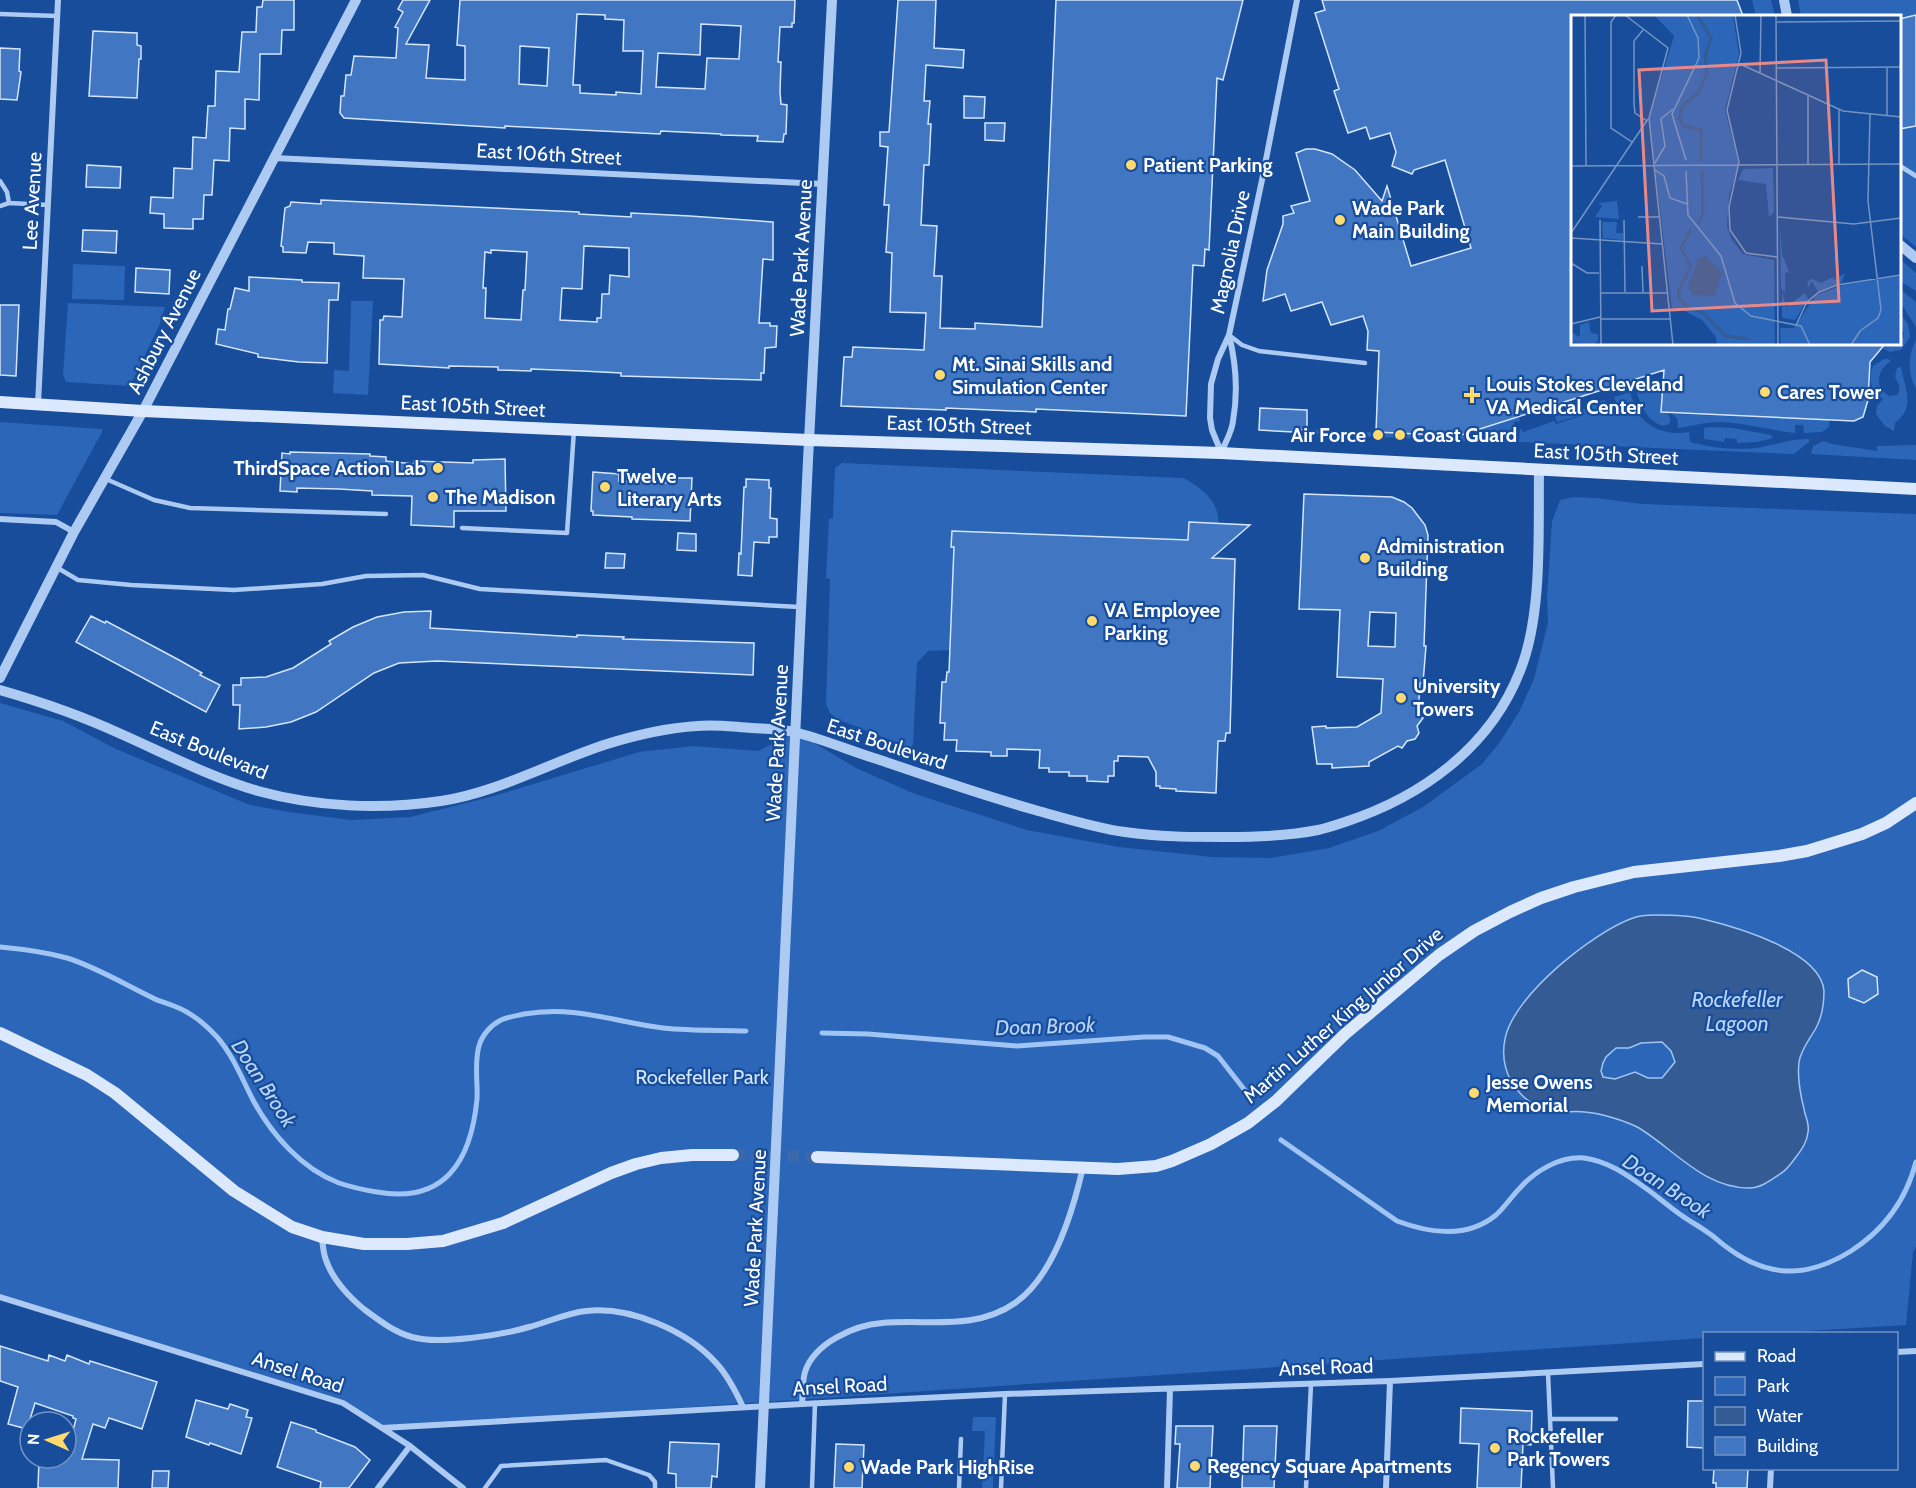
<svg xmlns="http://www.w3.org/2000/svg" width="1916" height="1488" viewBox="0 0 1916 1488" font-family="Cabin,sans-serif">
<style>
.green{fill:#2b66b9}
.water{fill:#355b94;stroke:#a0c5f4;stroke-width:1.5;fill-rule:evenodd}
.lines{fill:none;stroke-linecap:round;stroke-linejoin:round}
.stream{stroke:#a0c5f4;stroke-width:5}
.building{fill:#4076c2;stroke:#d5e6fc;stroke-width:1.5;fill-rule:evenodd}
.secondary-tunnel{stroke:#3a68aa;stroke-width:12;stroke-dasharray:12 6;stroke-linecap:butt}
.service{stroke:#adcaf2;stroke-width:4.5}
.minor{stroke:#adcaf2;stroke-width:6}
.tertiary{stroke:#adcaf2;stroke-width:10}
.secondary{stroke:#dce9fc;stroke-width:12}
.poi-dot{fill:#ffda6e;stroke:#174d9b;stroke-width:2}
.labels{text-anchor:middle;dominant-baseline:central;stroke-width:4.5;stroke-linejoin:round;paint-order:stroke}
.street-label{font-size:20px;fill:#fff;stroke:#174d9b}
.poi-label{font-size:20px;font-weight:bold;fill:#fff;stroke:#174d9b;text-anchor:start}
.park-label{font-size:20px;fill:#d5e6fc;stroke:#174d9b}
.water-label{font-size:21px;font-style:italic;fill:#bad5f8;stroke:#174d9b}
.inset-river{fill:none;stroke:#355b94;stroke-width:3}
.inset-road{fill:none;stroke:#7494c3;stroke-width:1.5}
.view{fill:#e88989;fill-opacity:0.15;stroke:#e88989;stroke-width:3}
.inset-edge{fill:none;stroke:#fff;stroke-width:3}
</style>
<rect width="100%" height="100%" fill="#174d9b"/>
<path class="green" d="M1752 0H1771L1775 16H1756Z
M1798 0H1916V247L1900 234V16H1801Z
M1900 259 1916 273V291L1900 281Z
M73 264 125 266 124 300 72 299Z
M1900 289 1916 302V327L1900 302Z
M351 301H373L368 395 333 393 334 370 349 371Z
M68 303 165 307 159 326 130 386 66 382 63 375Z
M1900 313 1908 324 1910 337 1901 350 1890 352 1882 348 1900 344V341L1903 338 1904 333 1900 324Z
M1916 340V389C1907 373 1908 355 1916 340Z
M1884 359H1888L1891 361C1878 369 1873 386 1889 396L1897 395C1902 388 1898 383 1895 377L1897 368 1901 367C1905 389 1916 407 1895 423L1894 431 1885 426 1876 414 1877 406 1883 399C1870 390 1868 381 1873 366Z
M1663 379 1661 412H1667L1671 419 1669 424 1663 426C1646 420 1641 406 1636 390Z
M1630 392C1632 398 1634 405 1637 411 1647 429 1669 436 1689 432L1690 442C1713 448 1738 451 1762 447 1778 444 1792 439 1809 439V442L1794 454H1789L1519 442 1520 428 1523 432 1554 421 1556 424 1590 413 1557 422 1555 416 1572 409 1577 411 1590 407 1589 404 1605 400 1608 407 1616 402 1614 397Z
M1672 414 1829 420V427L1822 432 1804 433 1803 425H1795V433C1770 430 1745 423 1720 422 1706 422 1692 426 1678 428L1677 418Z
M1519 416 1520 421 1514 422 1513 443 1293 433 1294 429 1458 436Z
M0 422 102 429V432L57 515 0 513Z
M1710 427 1732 428 1771 435 1773 438 1757 442 1737 443V439L1725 438 1724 442 1704 439V428Z
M1824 441 1832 444 1877 451V446L1916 445V460L1811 454 1813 446Z
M842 463 1183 478C1201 487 1220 502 1218 523L1189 522 1188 540 953 531 954 547 950 650 928 651 917 663 913 744 911 748 837 719 830 713 826 704 830 579 826 578 829 519 833 518 835 468Z
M1574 497 1596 498 1642 504 1916 514V1247L1913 1252 1906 1325 1774 1333 1704 1334V1338L382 1428 343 1403 0 1297V703L63 721 116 749 250 805 289 812 351 820 410 817 494 796 639 752 694 746 758 751 796 732 856 768 915 794 1027 830 1119 847 1212 857 1271 858 1329 848 1378 831 1423 807 1482 764 1500 742 1519 712 1534 679 1548 623 1547 596 1552 522 1560 500Z
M973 1417H996L993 1488H982L985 1431H972Z"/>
<path class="water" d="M1656 915C1672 915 1688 915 1703 919 1736 927 1821 951 1824 991 1824 1003 1822 1017 1816 1028 1810 1039 1801 1049 1799 1062 1797 1078 1800 1093 1804 1109 1805 1117 1810 1123 1808 1132 1807 1142 1802 1149 1796 1157 1791 1164 1787 1170 1780 1174 1771 1180 1761 1188 1750 1188 1705 1189 1675 1150 1639 1128 1626 1121 1600 1113 1585 1112 1577 1111 1569 1112 1561 1112 1545 1112 1529 1104 1519 1092 1506 1078 1501 1058 1505 1039 1513 996 1593 932 1633 918 1640 915 1648 915 1656 915ZM1662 1042 1671 1051 1675 1062 1662 1078H1648L1635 1072 1615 1079 1603 1077 1601 1071 1603 1063 1606 1057 1616 1048H1629L1641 1043Z"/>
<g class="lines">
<path class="stream" d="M0 947C22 949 45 952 67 958 96 967 124 984 151 997 158 1001 166 1003 174 1006 191 1012 205 1024 217 1037 233 1055 242 1079 253 1100 271 1134 302 1169 339 1183 351 1187 364 1190 377 1192 445 1204 471 1161 477 1099 478 1082 474 1063 479 1046 482 1035 491 1025 501 1020 508 1017 516 1016 524 1014 575 1005 614 1022 663 1028 691 1031 719 1030 746 1031
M822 1033 868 1034 1017 1046 1144 1037H1168L1205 1048 1218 1056 1247 1093
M1281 1140 1397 1221C1429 1233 1467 1239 1496 1215 1505 1207 1511 1197 1520 1188 1535 1171 1560 1156 1584 1158 1607 1161 1626 1174 1644 1187 1657 1196 1668 1206 1681 1215 1689 1221 1699 1226 1707 1232 1714 1236 1719 1242 1725 1246 1767 1278 1806 1279 1851 1251 1884 1230 1906 1200 1916 1162"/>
</g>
<path class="building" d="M263 0H294V30H282L281 54H260L259 100 245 99V129L230 128 229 161 214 160 212 195H204L203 219H193V229L164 228V214L150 213 151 197 173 198 174 168 192 169 193 137 206 138 208 106H215L216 71 239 72 242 32H256L257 7H262Z
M403 0H430L406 44 429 45 426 78 465 80V46L457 45 460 0H795L794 23H792V27H780L778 62H781L780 92 781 104 787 105 786 134H784L783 142 757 141 758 136 721 135V134L661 131 660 134 505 126V128L344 118 340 113 341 96H344L346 75H351L354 56 396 58 398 28 395 27 403 12 398 9ZM577 14 605 15V19L624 20 623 51H643L641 94 616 92V95L580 93V85H573ZM701 24 741 26 739 59 707 58 705 89 656 87 658 53 700 55ZM520 46 549 48 547 86 519 84Z
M898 0H936L934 48 964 50 963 68 926 65 924 101H930L928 124H931L929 165H924L921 225 937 226 934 276H942L940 328 975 329V323L1042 327 1056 0H1243L1223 80 1217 78 1209 250 1205 249 1204 266 1193 265 1186 416 1036 409V412L946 408V410L841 406 844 357H852L853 347 924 350 926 313 890 312 892 253 886 252 889 205H884L888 147 880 146V132H889Z
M1322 0H1737L1743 16H1572V344H1885L1870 362 1868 400 1863 417 1854 421 1661 412 1664 370 1458 436 1376 432 1379 351 1367 350 1368 331 1363 316 1331 325 1322 302 1291 311 1285 294 1263 301 1267 270 1283 224V216L1294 213 1291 206 1310 201 1296 153 1306 149H1315L1332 154 1355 170 1382 201 1387 186 1411 266 1471 248 1445 160 1414 170 1412 174 1392 166 1396 152 1390 133 1370 139 1366 127 1348 133 1334 91 1339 89 1315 13 1325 10Z
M1916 15V126L1899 129V19Z
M93 31 137 33V45L141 46V59H139L137 98 89 96Z
M0 48 20 49 19 71 21 72 17 100 0 99Z
M964 96 985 97 984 118H964Z
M985 123H1005L1004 141 985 140Z
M87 165 121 167 120 188 86 187Z
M321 200 579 212V214L631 217V213L690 216 773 222V260L763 259 759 323H770V326H777L776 347 765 348 764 373H761V380L621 376V373L582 371 531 369V371L498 370V367L449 366V368L379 364 380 320H383L384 316 402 317 404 279 363 278 364 256 334 254V243L308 242 306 253 283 252V247L281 246 285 208 290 206 291 202 321 204ZM584 246 629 248V277L610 275 609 294H602L601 318H597V322L560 320 562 288 582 289ZM491 250 527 252 525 290H523L521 320 485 318 486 288H483L485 252 491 253Z
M83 230 117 231 116 253 82 251Z
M136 268 170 270 169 294 135 292Z
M249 277 302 280V282L339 283 338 300H329L327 363 299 362 258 357V354L216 344 218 329 225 330 228 309H230L235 288 249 291Z
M0 305H19L16 376 0 375Z
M1260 408 1307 410V430L1294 429 1293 432 1259 430Z
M290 452 370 454V456L386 457V461L414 464V461L473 463V460L505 459 506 511H454V527L411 525 412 496 372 495V491L339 489 297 488V492L280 491 282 453 290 454Z
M593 472 619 474V481L666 483 667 478H692L690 521 632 519V517L593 515V511H591Z
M746 479 769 480V488H771L770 518 777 519V537H769V543L754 542 752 576 738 575 739 553 741 554 744 487H746Z
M1304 494 1392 497 1404 502 1412 508 1425 525 1428 535 1424 646H1426L1423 683H1420L1418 716 1423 718 1417 726 1419 733 1415 739 1407 741 1402 748 1398 746 1369 762V766L1332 768V764H1317L1312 727 1326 726V728L1357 727 1381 713 1383 679 1337 677 1340 610 1299 609ZM1370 612 1396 613 1395 647 1368 646Z
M1189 522 1250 525 1212 558 1235 559 1230 733H1226L1225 741H1218L1216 793 1176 791V789L1160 788V786H1156V772L1148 757 1118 756V761H1114V776H1108V782L1087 781V776H1069V772H1049V768H1039L1040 750 1007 749V756H991V752L956 751 957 740H944L945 723H940L942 682H946L947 672H949L954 547H951L952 531 1188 540Z
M678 533 696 534V551L677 550Z
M606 553 625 554 624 568H605Z
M431 611 430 628 577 637V635L624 637 623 639 754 643 753 675 437 661 399 663 374 673 316 712 291 722 266 727 239 729 240 705H233V685H241V678L266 677 293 668 331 644 329 641 353 627 377 617 404 612Z
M91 616 105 623 106 621 179 660 202 673 200 675 220 685 206 712 76 642Z
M1862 970 1877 977 1878 994 1864 1003 1849 997 1848 979Z
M0 1346 48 1361 49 1355 65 1361 67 1355 89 1364 90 1361 157 1382 142 1429 109 1418 105 1428 93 1424 82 1459 119 1460 118 1488H38L39 1459 64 1461 66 1458 76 1419 73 1418V1416L35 1403 27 1429 8 1424 18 1387 0 1381Z
M196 1400 228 1409 230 1404 248 1410 246 1417 252 1418 241 1454 210 1443 209 1445 186 1437Z
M1688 1401H1704V1448L1687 1447Z
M1461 1408 1532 1411 1531 1445 1523 1444 1521 1488H1477L1479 1444 1460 1443Z
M291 1422 316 1430V1432L355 1447 370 1460 349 1488H320L321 1482 277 1467Z
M1176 1426H1213L1210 1488H1177L1180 1444H1175Z
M1244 1426H1277L1274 1488H1242Z
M670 1442 719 1444 717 1477 712 1476 711 1488H676V1474L668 1473Z
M836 1444 864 1445 862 1488H834Z
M1714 1468H1748L1747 1488H1716V1483H1713Z
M153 1471H169L168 1488H152Z"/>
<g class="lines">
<path class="secondary-tunnel" d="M733 1155 817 1157"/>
<path class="service" d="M0 14 57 16
M1900 166 1916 176
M0 181 7 192 9 203
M0 206 9 203 48 205
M1229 335 1242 345 1259 351 1365 363
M106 479 154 500 190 508 386 514
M462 528 567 533 574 430
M56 567 78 580 131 585 234 590 322 584 366 576 423 575 480 589 799 607
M1548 1373 1553 1488
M1550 1419H1616
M485 1488 501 1466 606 1460 649 1475 655 1482V1488
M812 1488 815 1403
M959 1488 961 1439
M1001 1488 1005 1394
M1306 1488 1311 1384"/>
<path class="minor" d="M274 158 823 184
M38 404 58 0
M1221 452 1212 430 1210 418 1211 384 1218 359 1229 335 1262 180 1297 0
M1221 453C1225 443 1232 432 1233 421 1238 393 1236 363 1229 335
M0 519 56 522 74 532
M322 1238C323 1245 323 1253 326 1260 332 1279 350 1298 365 1310 380 1321 394 1332 412 1337 439 1345 502 1335 529 1327 548 1322 567 1313 586 1311 630 1306 688 1331 717 1364 728 1376 736 1392 743 1407
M0 1297 343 1403 382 1428 802 1404 1005 1394 1390 1381 1704 1364
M1896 1352 1916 1351
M802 1404C803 1393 802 1382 805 1372 814 1343 855 1325 882 1323 928 1319 975 1331 1015 1303 1054 1276 1073 1211 1083 1167
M382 1428 410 1446 463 1488
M378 1488 410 1446
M1167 1488 1170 1389
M1386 1488 1390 1381
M1770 1488 1771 1468"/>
<path class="tertiary" d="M1784 0 1787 16
M1900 245 1916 258
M0 678 74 532 143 411 356 0
M0 690C42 702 82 716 121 734 166 754 210 777 258 791 316 807 381 810 441 801 499 792 551 762 607 744 636 735 667 728 697 726 715 724 734 727 752 728 767 729 784 729 798 733 825 740 851 751 877 759 930 777 982 795 1035 810 1064 818 1095 828 1125 832 1159 837 1192 837 1226 837 1257 837 1288 836 1318 830 1327 828 1336 825 1345 822 1421 797 1490 748 1520 671 1543 614 1538 531 1539 470
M760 1488 808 460 832 0"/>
<path class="secondary" d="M0 402 143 411 809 440 1221 453 1916 489
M0 1033 87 1075 115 1093 234 1191 292 1227 322 1237 364 1244H407L443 1241 503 1223 611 1173 636 1164 661 1158 692 1155H733
M817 1157 1118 1169 1156 1166 1172 1161 1211 1144 1248 1123 1276 1101 1345 1034 1439 955 1474 931 1510 912 1541 898 1574 887 1634 872 1779 856 1807 851 1862 834 1886 823 1916 803"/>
</g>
<g class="poi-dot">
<circle cx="1131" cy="165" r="6"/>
<circle cx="1340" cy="220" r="6"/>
<circle cx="940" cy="375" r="6"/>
<circle cx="1765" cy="392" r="6"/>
<path d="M1469 386h6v6h6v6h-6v6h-6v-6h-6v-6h6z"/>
<circle cx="1378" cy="435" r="6"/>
<circle cx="1400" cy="435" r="6"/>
<circle cx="438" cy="468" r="6"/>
<circle cx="605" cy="487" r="6"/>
<circle cx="433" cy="497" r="6"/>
<circle cx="1365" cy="558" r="6"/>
<circle cx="1092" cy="621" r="6"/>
<circle cx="1401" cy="698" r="6"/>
<circle cx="1474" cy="1093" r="6"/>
<circle cx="1495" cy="1448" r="6"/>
<circle cx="1195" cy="1466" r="6"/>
<circle cx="849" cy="1467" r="6"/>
</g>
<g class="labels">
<g class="street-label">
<text transform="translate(549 154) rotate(3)">East 106th Street</text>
<text transform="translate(32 201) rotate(-87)">Lee Avenue</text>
<text transform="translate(1230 252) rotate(-78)">Magnolia Drive</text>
<text transform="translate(801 258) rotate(-87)">Wade Park Avenue</text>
<text transform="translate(164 331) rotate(-63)">Ashbury Avenue</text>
<text transform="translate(473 406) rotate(3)">East 105th Street</text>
<text transform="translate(959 425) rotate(2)">East 105th Street</text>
<text transform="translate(1606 454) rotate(3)">East 105th Street</text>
<text transform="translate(777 743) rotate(-87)">Wade Park Avenue</text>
<text transform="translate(887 744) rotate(18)">East Boulevard</text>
<text transform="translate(209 750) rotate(22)">East Boulevard</text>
<text transform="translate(1343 1015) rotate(-41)">Martin Luther King Junior Drive</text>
<text transform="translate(755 1228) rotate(-87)">Wade Park Avenue</text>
<text transform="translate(1326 1367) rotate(-2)">Ansel Road</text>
<text transform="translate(298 1372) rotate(18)">Ansel Road</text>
<text transform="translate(840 1386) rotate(-3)">Ansel Road</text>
</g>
<g class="poi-label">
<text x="1143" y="165">Patient Parking</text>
<text x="1352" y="208">Wade Park<tspan x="1352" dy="23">Main Building</tspan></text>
<text x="952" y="364">Mt. Sinai Skills and<tspan x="952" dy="23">Simulation Center</tspan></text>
<text x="1486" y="384">Louis Stokes Cleveland<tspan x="1486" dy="23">VA Medical Center</tspan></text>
<text x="1777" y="392">Cares Tower</text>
<text x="1366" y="435" text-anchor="end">Air Force</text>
<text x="1412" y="435">Coast Guard</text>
<text x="426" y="468" text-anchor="end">ThirdSpace Action Lab</text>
<text x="617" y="476">Twelve<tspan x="617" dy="23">Literary Arts</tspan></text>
<text x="445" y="497">The Madison</text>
<text x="1377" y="546">Administration<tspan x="1377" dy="23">Building</tspan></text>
<text x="1104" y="610">VA Employee<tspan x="1104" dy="23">Parking</tspan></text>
<text x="1413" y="686">University<tspan x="1413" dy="23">Towers</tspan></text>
<text x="1486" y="1082">Jesse Owens<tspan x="1486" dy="23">Memorial</tspan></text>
<text x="1507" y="1436">Rockefeller<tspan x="1507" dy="23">Park Towers</tspan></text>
<text x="1207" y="1466">Regency Square Apartments</text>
<text x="861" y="1467">Wade Park HighRise</text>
</g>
<g class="park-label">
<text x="702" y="1077">Rockefeller Park</text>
</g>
<g class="water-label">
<text x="1737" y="999">Rockefeller<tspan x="1737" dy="24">Lagoon</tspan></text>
<text transform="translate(1045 1026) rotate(-2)">Doan Brook</text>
<text transform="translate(264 1083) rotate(57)">Doan Brook</text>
<text transform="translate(1667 1186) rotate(33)">Doan Brook</text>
</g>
</g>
<g transform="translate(1571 15)">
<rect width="330" height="330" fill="#174d9b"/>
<path d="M83 0H162L168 39 154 95 168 150 158 180 156 211 160 224 172 239 203 245 204 330H146L145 322 131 305 110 294H101L78 103 103 21ZM202 153 203 197 198 202 195 169 167 165 172 154ZM46 186 48 204 24 202 31 191 27 188ZM31 207H46L45 218H52V225L32 223ZM209 211 211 239 218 257 214 258V278L210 273ZM274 258 271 267 247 276 240 266 238 273 236 267 232 269 241 264 250 268 262 262 263 265ZM330 261V330H210L209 313H223L245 280 273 270ZM211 276 215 292 234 278 237 284 224 305 211 303ZM18 307 20 318 27 319V326L21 330 0 327V317L9 322V310Z" fill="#2b66b9"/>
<path d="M135 241 151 258 144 281 123 280 117 273 127 244Z" fill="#355b94"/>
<path class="inset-river" d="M126 0 140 23 134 41 136 57 128 77 112 90 108 103 113 111 130 115V146M127 209 132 199 131 155M120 214 110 233 120 252 108 274V283L116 292 132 298 155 321 178 324"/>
<path class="inset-road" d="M14 0 15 151M45 0 40 7V113L61 127M54 0 97 33 78 103 102 330M164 0 170 38 156 95 168 147 158 192 159 215 175 238 206 242M205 0 207 330M206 7 330 6M72 15 63 26V89L64 98 76 106M169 49 272 96 330 102M316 52V100M206 53 330 52M189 58 190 0M237 81V150M268 95V150M115 145 101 99 128 43 127 23 116 0M84 148 94 131 90 104 102 94M0 151 330 149M84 155 93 161 99 183 116 189M115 156 117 200 150 241 164 288 180 301 230 311 239 330M67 202H88M206 202 283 209 330 203M29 205 30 330M53 205 54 277M0 218 77 104M0 223 91 229M0 248 16 258H28M71 251 72 278M29 278H96M29 304H99M0 309 29 302M225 310 236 287 248 277 266 270 330 260M280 330 289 316 307 303 310 295 297 186 299 99"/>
<path class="view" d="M255 45 268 286 81 296 68 55Z"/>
<rect width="330" height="330" class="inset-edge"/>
</g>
<rect x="1703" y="1332" width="195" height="138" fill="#174d9b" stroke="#7494c3" stroke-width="1.5"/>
<rect x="1715" y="1352" width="30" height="9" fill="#dce9fc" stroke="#7494c3" stroke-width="1.5"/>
<text x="1757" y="1362" font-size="18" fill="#ffffff">Road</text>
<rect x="1715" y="1377" width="30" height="18" fill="#2b66b9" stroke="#7494c3" stroke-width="1.5"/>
<text x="1757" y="1392" font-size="18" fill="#ffffff">Park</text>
<rect x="1715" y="1407" width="30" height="18" fill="#355b94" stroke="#7494c3" stroke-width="1.5"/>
<text x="1757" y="1422" font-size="18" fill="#ffffff">Water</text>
<rect x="1715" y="1437" width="30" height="18" fill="#4076c2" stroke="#7494c3" stroke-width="1.5"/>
<text x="1757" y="1452" font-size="18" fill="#ffffff">Building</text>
<g transform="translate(48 1440) rotate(273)"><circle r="28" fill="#174d9b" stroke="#7494c3" stroke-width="1.5"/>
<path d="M0-4.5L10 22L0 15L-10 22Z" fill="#ffda6e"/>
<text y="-9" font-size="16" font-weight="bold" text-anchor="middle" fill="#ffffff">N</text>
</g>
</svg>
